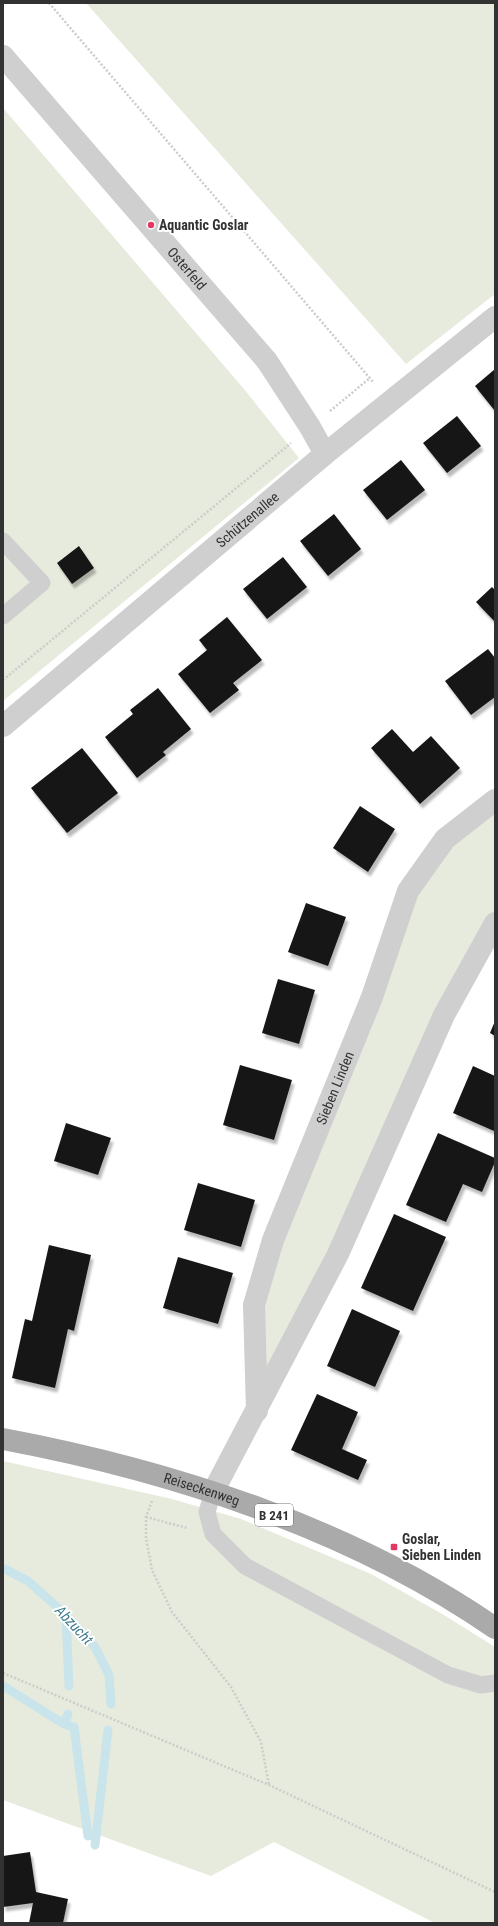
<svg xmlns="http://www.w3.org/2000/svg" width="498" height="1926" viewBox="0 0 498 1926" font-family="'Roboto Condensed',sans-serif">
<style>
.green{fill:#e7ebdd}
.lines{fill:none;stroke-linecap:round;stroke-linejoin:round}
.stream{stroke:#cae4eb;stroke-width:9}
.building{fill:#191919;filter:url(#shadow)}
.path{stroke:#ccc;stroke-width:2.5;stroke-dasharray:2 2;stroke-linecap:butt}
.service{stroke:#cfcfcf;stroke-width:17}
.minor{stroke:#cfcfcf;stroke-width:22}
.primary{stroke:#aaa;stroke-width:22}
.poi-dot{fill:#e43863;stroke:#fff;stroke-width:1.5}
.labels{text-anchor:middle;dominant-baseline:central;stroke-width:4;stroke-linejoin:round;paint-order:stroke}
.shield{fill:#fff;stroke:#707070;stroke-width:1}
.shield-label{font-size:13px;font-weight:bold;fill:#323232}
.poi-label{font-size:14px;font-weight:bold;fill:#323232;stroke:#fff;text-anchor:start}
.street-label{font-size:14px;fill:#323232;stroke:#fff}
.water-label{font-size:15px;font-style:italic;fill:#3d7c8d;stroke:#fff}
</style>
<defs>
<filter id="shadow"><feDropShadow dx="2.5" dy="4.5" stdDeviation="1" flood-color="#0004"/></filter>
</defs>
<rect width="100%" height="100%" fill="#fff"/>
<path class="green" d="M86 3H495V294L406 364Z
M3 108 244 389 299 458 3 701Z
M495 800V923L257 1411 254 1305 408 891Z
M3 1461 172 1499 241 1519 371 1574 444 1615 495 1647V1923H435L274 1842 211 1876 3 1800Z"/>
<g class="lines">
<path class="stream" d="M3 1568 28 1581 66 1615 95 1647 109 1675 111 1704
M66 1615 69 1686
M3 1686 64 1724
M68 1714 64 1724 74 1727 88 1836
M95 1845 108 1730"/>
</g>
<path class="building" d="M495 369V411L475 386Z
M457 416 481 446 447 473 423 443Z
M401 460 425 490 387 520 363 490Z
M334 514 361 549 328 576 300 541Z
M79 546 94 568 72 584 57 563Z
M283 557 307 587 267 619 243 589Z
M492 587 495 590V622L476 602Z
M227 617 262 660 233 683 239 690 210 713 178 674 207 650 199 640Z
M488 649 495 658V697L471 715 445 681Z
M158 688 191 729 163 752 166 755 137 778 105 737 133 714 130 710Z
M392 729 413 752 431 736 460 768 420 804 371 748Z
M82 748 118 793 67 833 31 788Z
M360 806 395 829 368 872 333 848Z
M306 903 346 917 328 966 288 952Z
M278 979 315 990 299 1044 262 1033Z
M495 1021V1036L490 1033Z
M240 1065 292 1080 274 1140 223 1125Z
M473 1066 495 1076 494 1131 453 1113Z
M66 1123 111 1138 98 1175 54 1161Z
M438 1133 495 1158V1162L482 1192 463 1184 446 1222 406 1205Z
M198 1183 255 1200 241 1247 184 1230Z
M394 1214 446 1237 413 1311 361 1288Z
M49 1245 91 1255 74 1331 68 1329 55 1388 12 1378 25 1319 32 1321Z
M178 1257 233 1273 218 1324 163 1308Z
M352 1309 400 1331 375 1387 327 1366Z
M317 1394 358 1412 342 1449 367 1460 358 1480 291 1450Z
M30 1852 36 1892 68 1899 63 1923H29L33 1903 3 1907V1856Z"/>
<g class="lines">
<path class="path" d="M49 3 374 383
M330 411 370 378
M3 680 291 443
M152 1501 146 1517V1538L152 1570 172 1612 231 1687 261 1742 269 1785
M146 1517 187 1528
M3 1673 269 1785 495 1892"/>
<path class="service" d="M3 541 42 583 3 616
M213 1492 207 1512 213 1534 245 1566 448 1675 481 1685 495 1683"/>
<g class="minor">
<path id="s1" d="M3 56 267 361 310 427 325 454"/>
<path id="s2" d="M3 726 325 454 495 317"/>
<path id="s3" d="M257 1411 254 1305 273 1240 372 997 408 891 445 839 495 800"/>
<path d="M213 1492 338 1254 444 1015 495 923"/>
</g>
<path class="primary" id="s4" d="M3 1439C173 1471 352 1529 495 1628"/>
</g>
<g class="poi-dot">
<circle cx="151" cy="225" r="4"/>
<rect x="390" y="1543" width="8" height="8" rx="2"/>
</g>
<g class="labels">
<rect class="shield" x="255" y="1504" width="38" height="22" rx="3"/>
<g class="shield-label">
<text x="274" y="1515">B 241</text>
</g>
<g class="poi-label">
<text x="159" y="225">Aquantic Goslar</text>
<text x="402" y="1539">Goslar,<tspan x="402" dy="16">Sieben Linden</tspan></text>
</g>
<g class="street-label">
<text stroke="none"><textPath href="#s1" startOffset="281">Osterfeld</textPath></text>
<text stroke="none"><textPath href="#s2" startOffset="320">Schützenallee</textPath></text>
<text stroke="none"><textPath href="#s3" startOffset="338">Sieben Linden</textPath></text>
<text stroke="none"><textPath href="#s4" startOffset="205">Reiseckenweg</textPath></text>
</g>
<g class="water-label">
<text transform="translate(74 1625) rotate(47)">Abzucht</text>
</g>
</g>
<rect width="498" height="1926" fill="none" stroke="#323232" stroke-width="8"/>
</svg>
